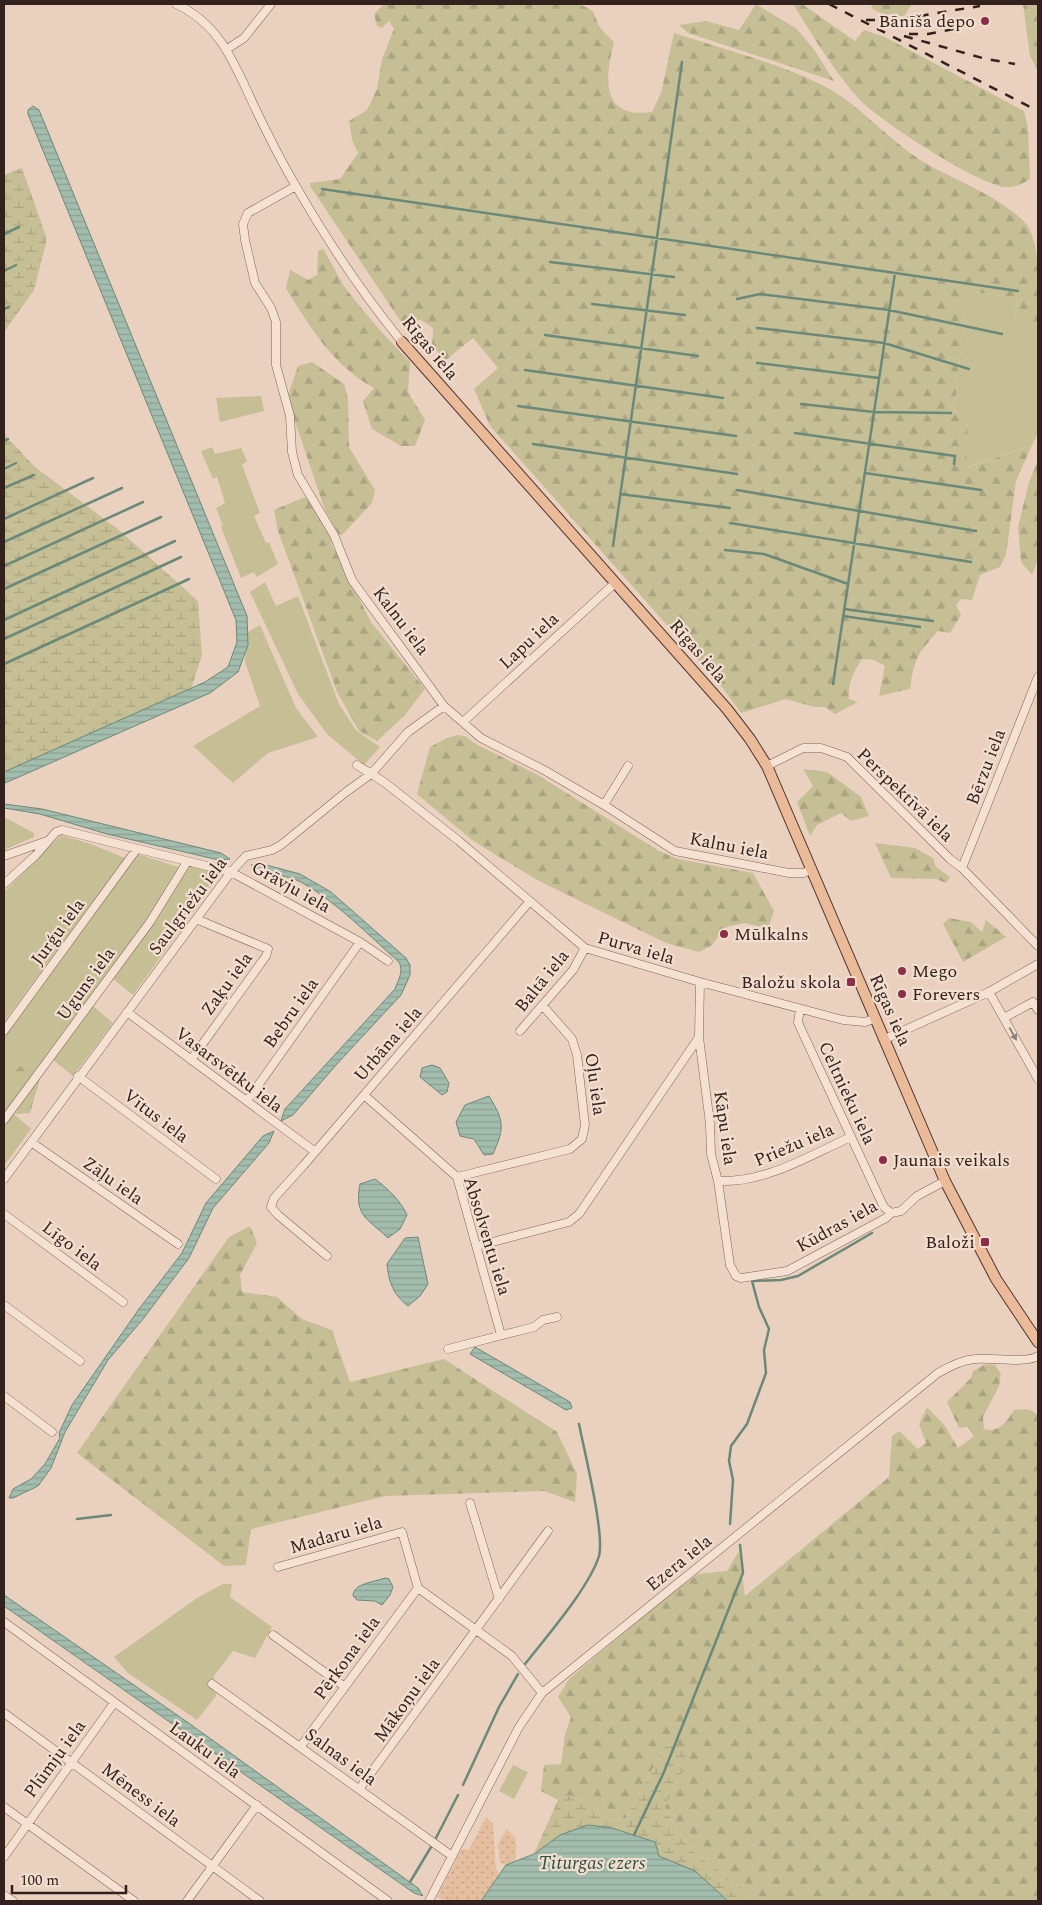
<svg xmlns="http://www.w3.org/2000/svg" width="1042" height="1905" viewBox="0 0 1042 1905" font-family="Spectral,serif">
<style>
.green{fill:#c6bf95}
.forest{fill:url(#forest-firs)}
.wetland{fill:url(#wetland-marsh)}
.sand{fill:url(#sand-dots)}
.water{fill:url(#water-rules);stroke:#6a8979}
.lines{fill:none;stroke-linecap:round;stroke-linejoin:round}
.stream{stroke:#6a8979;stroke-width:2.5}
.minor-casing{stroke:#816359;stroke-width:9}
.major-casing{stroke:#4f342d;stroke-width:12}
.minor{stroke:#f5e1d2;stroke-width:8}
.major{stroke:#ebbb99;stroke-width:10}
.rail{stroke:#32211c;stroke-width:2.5;stroke-dasharray:9 9;stroke-linecap:butt}
.oneway{fill:#948177}
.poi-dot{fill:#8b2e48;stroke:#f2dece;stroke-width:2}
.labels{text-anchor:middle;dominant-baseline:central;stroke-width:4.5;stroke-linejoin:round;paint-order:stroke}
.poi-label{font-size:18px;fill:#32211c;stroke:#f2dece;text-anchor:start}
.street-label{font-size:18px;fill:#32211c;stroke:#f2dece}
.water-label{font-size:19px;font-style:italic;fill:#2d5044;stroke:#f2dece}
</style>
<defs>
<pattern id="forest-firs" width="22" height="20" patternUnits="userSpaceOnUse" patternTransform="scale(1.25)"><rect width="22" height="20" fill="#c6bf95"/><path d="M5 1l3.5 6h-7zM16 11l3.5 6h-7z" fill="#aba480"/></pattern>
<pattern id="wetland-marsh" width="20" height="14" patternUnits="userSpaceOnUse" patternTransform="scale(1.25)"><rect width="20" height="14" fill="#c6bf95"/><path d="M1 5h8M5 5V1M11 12h8M15 12V8" fill="none" stroke="#aba480"/></pattern>
<pattern id="sand-dots" width="8" height="8" patternUnits="userSpaceOnUse" patternTransform="scale(1.25)"><rect width="8" height="8" fill="#e4be9e"/><path d="M2 2h.1M6 6h.1" fill="none" stroke="#c4a388" stroke-width="1.8" stroke-linecap="round"/></pattern>
<pattern id="water-rules" width="6" height="5" patternUnits="userSpaceOnUse" patternTransform="scale(1.25)"><rect width="6" height="5" fill="#a2bcad"/><path d="M0 2.5h6" fill="none" stroke="#8ca194"/></pattern>
</defs>
<rect width="100%" height="100%" fill="#ead1bf"/>
<path class="green" d="M967 291 1017 298 1015 320 1038 324V433L1032 445 965 468 968 416 954 411Z
M261 396 264 411 220 422 216 398Z
M212 447 215 454 241 448 247 461 242 465 260 513 254 516 266 543 269 542 278 564 257 577 254 572 241 578 221 527 223 526 216 508 225 503 217 477 213 479 201 451Z
M265 582 276 606 298 596 339 704 356 730 380 747 364 765 327 734 298 694 250 592Z
M260 625 296 708 318 737 268 753 233 783 193 746 260 706 245 662 246 633Z
M4 817 34 833V837L4 850Z
M61 835 91 844 125 858 4 1022V892Z
M138 854 181 868 157 905 4 1113V1035Z
M189 865 220 875 133 995 113 979Z
M93 1006 113 1023 73 1076 52 1059Z
M13 1113 31 1129 4 1166V1125Z
M223 1584H232L230 1597 272 1627 255 1658 233 1651 214 1676 216 1696 197 1720 128 1673 114 1657 197 1598Z
M513 1765 528 1772 514 1799 499 1791Z"/>
<path class="forest" d="M384 4H578C601 12 591 15 602 30 605 34 610 38 614 42 605 78 600 119 652 112L661 93 674 33C722 49 783 64 828 88 863 108 891 143 927 164 955 180 1007 200 1027 225 1042 248 1038 295 1038 324L1015 320 1017 298 967 291 954 411 968 416 966 468 1032 445 1016 481 1006 555 1000 567 980 575 972 600 961 599 956 605 961 615 950 633 938 631C918 653 914 659 910 689L879 696 885 666 874 660 862 659C854 671 847 685 849 699L858 702 835 714 825 707H814L786 699 741 713 722 687 490 426 474 389 498 368 473 338 446 360 432 346 433 328 421 320 401 322 310 186 311 183 340 179 358 153 352 140 349 121 367 110 377 89 382 59 394 29 389 21 382 28 377 26 374 14Z
M756 4 797 29 813 48 834 81 688 33 679 25 706 21 739 30Z
M793 4H802L855 41 864 30 885 37 1024 111 1028 128 1030 179C1022 184 1015 188 1005 187 978 185 878 120 858 98 833 70 813 36 793 4Z
M873 4H912L904 16 882 14 871 8Z
M1023 4H1038V71L1030 56Z
M323 249C331 261 337 275 344 286 364 313 387 338 410 362L408 392 425 420 415 446H401L372 429 363 401 374 388C333 366 309 326 286 288L290 270 308 280 317 275 318 251Z
M312 362 344 384 348 398 349 447 375 490 372 503 342 535H339L325 510 287 398 298 366Z
M1038 460V559L1032 575 1021 562 1018 527 1029 482Z
M305 497 319 512 333 538 331 543 371 622 425 689 404 716 377 741 359 731 337 692 278 531 274 510Z
M457 735 465 736 476 744 538 775 659 851 678 859 753 873 774 911 768 929 745 923 726 927 711 946 699 952 666 943 537 880 472 840 417 794 430 747 447 738Z
M803 769 827 772 861 797 869 816 851 821 841 813 817 825 810 836 797 802 813 786Z
M875 843 915 848 933 858 936 867 950 877 946 883 936 879 891 878Z
M949 918 971 922 982 932 986 920 1006 937 963 962 943 924Z
M22 1066 40 1079 30 1113 16 1114 22 1091 6 1076Z
M250 1226 257 1243 240 1275 242 1292 277 1297 302 1319 332 1330 350 1382 444 1359 557 1432 577 1474 575 1502 544 1491 386 1496 251 1529 246 1565 224 1566 77 1453 229 1237Z
M986 1364 995 1365 1001 1374 999 1386 983 1417 984 1429C999 1434 1007 1421 1014 1410 1024 1409 1032 1408 1038 1416V1901H747L744 1890 692 1851 664 1809 692 1751 665 1746 626 1818 612 1821 591 1806 569 1795 558 1800 541 1791 544 1765 561 1764 565 1734 571 1717 558 1697 569 1679 665 1598 698 1574 727 1571 739 1551 745 1596 889 1477 892 1436 899 1431 918 1449 926 1443 919 1424 927 1407 945 1426 958 1448 974 1436 968 1427 959 1428 947 1402 971 1378 973 1371Z"/>
<path class="wetland" d="M22 168 47 239 34 290 4 332V175Z
M4 434 35 467 119 530 198 601 202 655 191 689 4 772Z
M665 1746 693 1750 664 1809 692 1851 744 1890 747 1901H728L695 1871 659 1856 612 1828 602 1827 560 1835 534 1854 558 1800 569 1795 591 1806 612 1821 626 1818Z"/>
<path class="sand" d="M486 1817 493 1824 496 1869 499 1874 481 1901H446L437 1897 462 1849 469 1850Z
M506 1829 516 1838V1860L506 1865 500 1862 498 1845Z"/>
<path class="water" d="M33 106 39 110 247 616 248 645 238 672 210 693 5 783 4 772 205 682 228 667 237 642 236 620 28 114V110Z
M4 804 42 809 221 853 230 859 219 860 107 834 40 814 4 808Z
M259 863 300 874 331 892 406 958 410 965V975L401 995 336 1065 293 1115 281 1121 285 1109 395 989C398 980 404 972 399 962 368 935 337 902 301 882 285 874 266 875 251 865Z
M432 1065 440 1068 449 1083 447 1092 442 1095 420 1077 422 1068Z
M489 1096C504 1121 505 1127 493 1154L484 1155 474 1139 460 1136 456 1122 465 1105Z
M274 1131 269 1143 213 1208 189 1258 143 1319 108 1360 65 1432 51 1468 38 1486 13 1498H9L13 1489 31 1479 45 1464 60 1438 59 1433 72 1405 139 1309 182 1253 206 1203 263 1136Z
M375 1179C387 1188 401 1201 407 1215L400 1229 388 1238C367 1218 354 1216 360 1184Z
M418 1237 428 1284 420 1296 408 1306C393 1294 389 1283 387 1264L405 1238Z
M475 1347 570 1402 572 1408 566 1410 470 1354Z
M385 1578 389 1579 393 1587 390 1595 382 1605 375 1601 357 1600 353 1596C353 1583 375 1582 385 1578Z
M4 1595 190 1724 418 1888 423 1896 414 1893 4 1606Z
M588 1825 612 1828 655 1842 659 1856 695 1871 728 1901H481L506 1865 534 1854 560 1835Z"/>
<g class="lines">
<path class="stream" d="M322 189 1018 291
M4 234 19 227
M550 262 674 277
M4 271 16 265
M737 299 760 294 889 310 1002 334
M592 304 685 315
M4 309 9 307
M757 328 884 343 969 369
M545 335 698 356
M757 363 879 378
M525 370 723 398
M801 404 874 412 951 413
M518 406 736 436
M795 433 955 456 954 464
M4 441 8 439
M533 444 737 474
M4 469 16 463
M865 473 981 490
M4 488 34 475
M737 490 976 531
M620 494 730 508
M4 519 93 478
M730 523 971 562
M4 542 122 488
M613 546 682 62
M725 550 764 554 848 584
M4 566 143 502
M4 589 161 517
M844 609 933 621
M843 616 920 627
M4 620 175 541
M4 639 181 557
M4 664 189 579
M833 684 895 273
M77 1519 111 1515
M730 1524 733 1480 729 1461 731 1446 747 1424 766 1373 764 1350 769 1329 759 1307 752 1281 781 1280 798 1276 872 1233
M525 1664C546 1637 589 1588 599 1556 605 1534 584 1450 579 1424
M463 1785 499 1707 518 1674
M634 1835 664 1772 743 1573 740 1545
M436 1838 458 1795
M410 1882 431 1847"/>
<defs>
<path id="minor" d="M176 4C222 25 236 68 256 110 269 137 282 163 297 188 328 242 362 293 402 342
M227 49 244 38 271 4
M296 186 248 213 243 224 245 240 255 283 271 308 276 322V365L290 416 292 452 298 475 334 535 352 580 362 594 444 706 481 738 544 770 604 805 675 851 789 873H804L812 869
M463 722 615 583
M357 765 384 782 459 841 585 948 700 982 843 1020 865 1022 876 1018
M767 766 803 748H821L847 757 950 859 962 868 1038 946
M604 805 628 766
M4 856 47 841
M962 868 1038 677
M4 884 36 855 56 832 62 830 231 872 360 942 388 961
M700 982 699 1037 710 1124 711 1154 718 1181 730 1265 736 1276 741 1278 787 1271 886 1218 891 1213 901 1211 917 1196 945 1181
M989 992 1038 1079
M800 1009 798 1022 800 1027 880 1199 884 1207 891 1213
M127 1012 314 1151
M1004 1018 1033 1002 1038 1010
M4 1031 136 850
M520 1031 573 970 585 948
M885 1039 989 992 1038 964
M191 1060 266 956 268 949 196 919
M78 1076 216 1179
M364 1095 457 1177 501 1335
M247 1101 360 942
M4 1120 150 922 187 862
M31 1142 178 1244
M457 1177 570 1149 582 1139 585 1125 577 1055 572 1039 543 1006
M4 1179 231 872 246 856 272 850 281 845 346 792 371 774 408 732 444 706
M718 1181C766 1183 808 1156 851 1137
M4 1214 123 1302
M477 1246 569 1222 579 1214 699 1037
M327 1256 278 1215 271 1207 274 1198 304 1165 530 901
M4 1305 80 1361
M448 1349 534 1327 543 1320 557 1317
M4 1396 52 1432
M470 1503 499 1599
M278 1567 402 1532 418 1588
M418 1588 512 1656 542 1693
M4 1622 388 1901
M273 1635 345 1687
M212 1684 452 1856
M4 1713 260 1901
M301 1746 418 1588
M360 1788 548 1531
M4 1807 134 1901
M4 1857 114 1703
M4 1895 13 1901
M187 1901 257 1805
M429 1901 519 1727 542 1693 938 1373C950 1366 962 1360 975 1359 991 1357 1026 1364 1038 1356"/>
<path id="major" d="M402 342 727 709 750 739 767 766 945 1181 996 1279 1038 1342"/>
</defs>
<use href="#minor" class="minor-casing"/>
<use href="#major" class="major-casing"/>
<use href="#minor" class="minor"/>
<use href="#major" class="major"/>
<path class="rail" d="M829 4 1038 111
M866 20H895L980 6
M909 34H928L959 28
M904 36 986 59 1015 64"/>
</g>
<defs><path id="oneway-solid" d="M-6-.8H1V-3.2L6.5 0L1 3.2V.8H-6Z" transform="scale(1.25)"/></defs>
<use class="oneway" href="#oneway-solid" transform="translate(1013 1034) rotate(61)"/>
<g class="poi-dot">
<circle cx="985" cy="21" r="5"/>
<circle cx="724" cy="934" r="5"/>
<circle cx="902" cy="971" r="5"/>
<rect x="846" y="977" width="10" height="10" rx="2.5"/>
<circle cx="902" cy="994" r="5"/>
<circle cx="883" cy="1160" r="5"/>
<rect x="980" y="1237" width="10" height="10" rx="2.5"/>
</g>
<g class="labels">
<g class="poi-label">
<text x="975" y="21" text-anchor="end">Bānīša depo</text>
<text x="734" y="934">Mūlkalns</text>
<text x="912" y="971">Mego</text>
<text x="841" y="982" text-anchor="end">Baložu skola</text>
<text x="912" y="994">Forevers</text>
<text x="893" y="1160">Jaunais veikals</text>
<text x="975" y="1242" text-anchor="end">Baloži</text>
</g>
<g class="street-label">
<text transform="translate(430 348) rotate(50)">Rīgas iela</text>
<text transform="translate(401 621) rotate(53)">Kalnu iela</text>
<text transform="translate(529 641) rotate(-43)">Lapu iela</text>
<text transform="translate(698 651) rotate(49)">Rīgas iela</text>
<text transform="translate(986 767) rotate(-69)">Bērzu iela</text>
<text transform="translate(905 795) rotate(44)">Perspektīvā iela</text>
<text transform="translate(729 846) rotate(11)">Kalnu iela</text>
<text transform="translate(291 887) rotate(29)">Grāvju iela</text>
<text transform="translate(188 906) rotate(-53)">Saulgriežu iela</text>
<text transform="translate(58 932) rotate(-54)">Jurģu iela</text>
<text transform="translate(636 948) rotate(16)">Purva iela</text>
<text transform="translate(542 981) rotate(-51)">Baltā iela</text>
<text transform="translate(86 984) rotate(-54)">Uguns iela</text>
<text transform="translate(227 984) rotate(-54)">Zaķu iela</text>
<text transform="translate(890 1010) rotate(66)">Rīgas iela</text>
<text transform="translate(291 1013) rotate(-55)">Bebru iela</text>
<text transform="translate(388 1044) rotate(-49)">Urbāna iela</text>
<text transform="translate(229 1070) rotate(37)">Vasarsvētku iela</text>
<text transform="translate(595 1084) rotate(82)">Oļu iela</text>
<text transform="translate(847 1093) rotate(65)">Celtnieku iela</text>
<text transform="translate(156 1116) rotate(37)">Vītus iela</text>
<text transform="translate(725 1128) rotate(82)">Kāpu iela</text>
<text transform="translate(794 1145) rotate(-23)">Priežu iela</text>
<text transform="translate(113 1181) rotate(35)">Zāļu iela</text>
<text transform="translate(837 1226) rotate(-29)">Kūdras iela</text>
<text transform="translate(487 1236) rotate(73)">Absolventu iela</text>
<text transform="translate(72 1246) rotate(37)">Līgo iela</text>
<text transform="translate(336 1535) rotate(-16)">Madaru iela</text>
<text transform="translate(679 1563) rotate(-39)">Ezera iela</text>
<text transform="translate(347 1658) rotate(-54)">Pērkona iela</text>
<text transform="translate(407 1700) rotate(-54)">Mākoņu iela</text>
<text transform="translate(205 1750) rotate(36)">Lauku iela</text>
<text transform="translate(341 1757) rotate(36)">Salnas iela</text>
<text transform="translate(55 1759) rotate(-54)">Plūmju iela</text>
<text transform="translate(141 1795) rotate(37)">Mēness iela</text>
</g>
<g class="water-label">
<text x="592" y="1863">Titurgas ezers</text>
</g>
</g>
<rect width="1042" height="1905" fill="none" stroke="#32211c" stroke-width="10"/>
<path d="M12 1885v8h114v-8" fill="none" stroke="#32211c" stroke-width="2.5"/>
<text x="20" y="1885" font-size="15" fill="#32211c" stroke="#f2dece" stroke-width="4" paint-order="stroke">100 m</text>
</svg>
